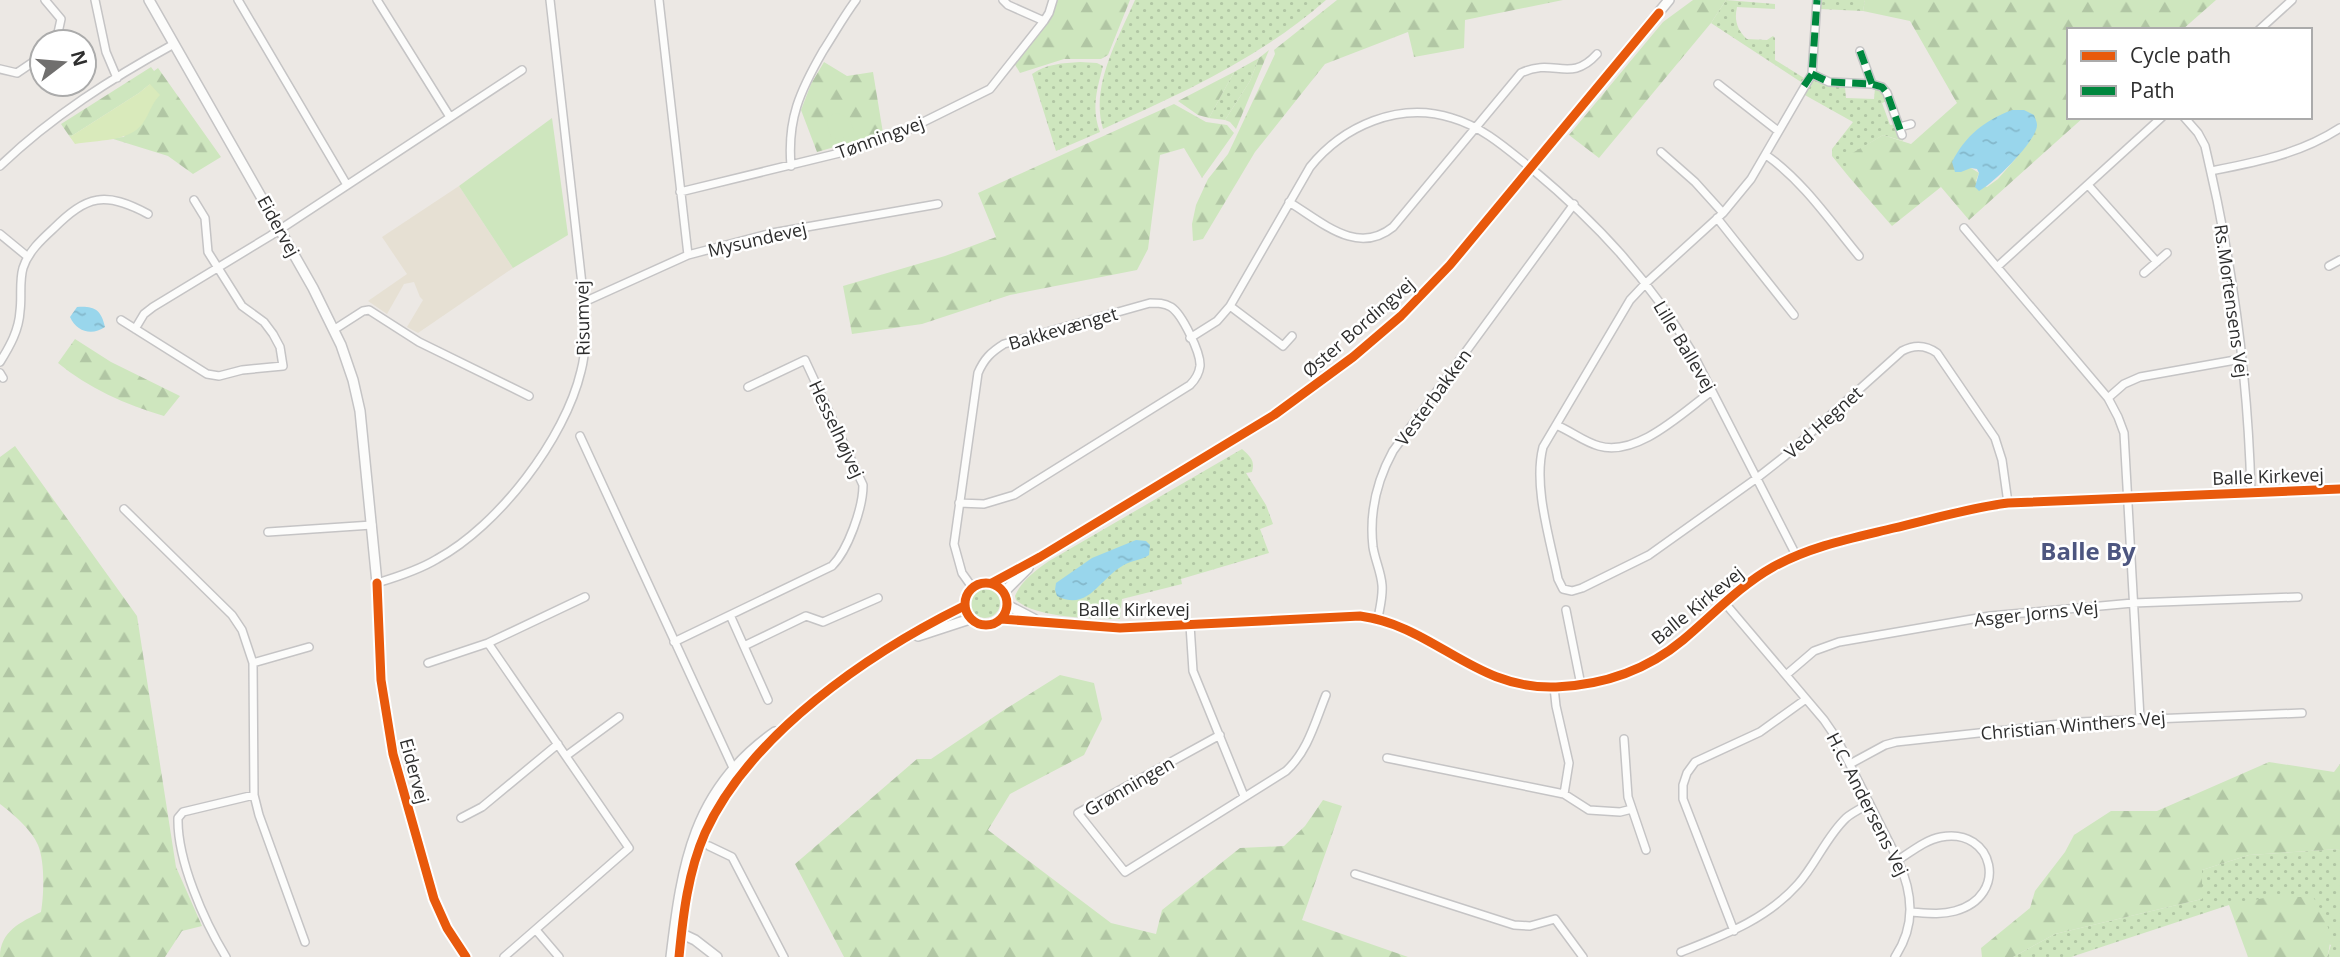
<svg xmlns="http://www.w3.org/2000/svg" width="2340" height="957" viewBox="0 0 2340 957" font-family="'Open Sans',sans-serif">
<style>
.education{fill:#e6e0d3}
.grass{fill:url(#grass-dots)}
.forest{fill:url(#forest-firs);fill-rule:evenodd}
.park{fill:#cee6be}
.pitch{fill:#d9eabb}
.water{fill:url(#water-ripples)}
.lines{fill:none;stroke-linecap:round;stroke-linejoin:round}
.minor-casing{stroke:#c5c4c5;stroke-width:10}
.tertiary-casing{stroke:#c5c4c5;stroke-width:12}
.minor{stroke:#fcfcfb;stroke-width:7}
.tertiary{stroke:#fcfcfb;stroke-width:9}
.quiet{stroke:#00873e;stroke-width:7;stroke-dasharray:14 7;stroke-linecap:butt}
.cycleway-casing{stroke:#fff;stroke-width:13}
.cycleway{stroke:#e8590c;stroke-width:9}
.labels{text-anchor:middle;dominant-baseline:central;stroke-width:5;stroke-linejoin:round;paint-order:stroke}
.street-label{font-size:18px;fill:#2e2e2e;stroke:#fff}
.district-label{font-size:24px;font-weight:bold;fill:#4d5680;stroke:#fff}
</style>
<defs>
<pattern id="grass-dots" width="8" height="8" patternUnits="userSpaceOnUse" patternTransform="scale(1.75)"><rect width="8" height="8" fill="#cee6be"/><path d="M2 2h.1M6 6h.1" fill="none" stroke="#b1c6a4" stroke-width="1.8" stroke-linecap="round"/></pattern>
<pattern id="forest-firs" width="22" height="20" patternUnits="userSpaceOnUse" patternTransform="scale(1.75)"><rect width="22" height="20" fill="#cee6be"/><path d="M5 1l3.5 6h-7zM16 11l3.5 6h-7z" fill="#b1c6a4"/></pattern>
<pattern id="water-ripples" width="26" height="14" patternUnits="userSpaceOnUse" patternTransform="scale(1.75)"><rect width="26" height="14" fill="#99d6ec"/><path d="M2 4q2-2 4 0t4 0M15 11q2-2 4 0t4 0" fill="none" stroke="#84b8cb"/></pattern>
</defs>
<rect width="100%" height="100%" fill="#ece8e4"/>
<path class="education" d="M459 186 513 268 418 333 407 327 423 300 420 297 414 282 404 284 387 314 368 301 407 274 382 237Z"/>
<path class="grass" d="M1135 0H1326C1260 58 1182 93 1103 129 1090 86 1118 39 1135 0Z
M1726 0 1775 4V9L1737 7C1734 20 1737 30 1747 39L1767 40 1773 36 1775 38V60L1804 78 1801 82 1711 23Z
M1821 0H1865L1863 11 1820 9Z
M1259 58 1250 81 1225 120 1209 118 1234 72Z
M1080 62 1097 63 1103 66C1097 89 1091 109 1100 132L1056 151 1032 74C1046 64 1063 63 1080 62Z
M1812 79 1825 85 1845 87 1846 98 1874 99 1875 88 1881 90 1887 101 1882 103 1890 125 1896 124 1903 141 1883 135 1850 155 1849 177 1832 156V149L1853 122 1803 94Z
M1242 449C1251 457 1255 461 1252 472L1246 473 1266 505 1273 524 1260 529 1269 553 1181 579 1182 584 1122 599 1120 619C1093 618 1037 619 1016 600L1015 596C1022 580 1035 571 1049 561Z
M970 603a15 15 0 1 1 30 0a15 15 0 1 1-30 0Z
M2340 849V957H2327L2331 945 2229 905 2071 957H2013L2055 934 2202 899V870L2249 855Z"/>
<path class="forest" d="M1056 0H1130L1108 55 1101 59H1064L1020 73 1014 63C1026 49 1057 18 1056 0Z
M1337 0H1563L1465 20 1464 48 1414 57 1408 32 1325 64 1255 152 1203 239 1193 241 1192 224 1196 205 1208 179 1228 154 1275 54 1274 50Z
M1693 0H1726L1711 23 1599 158 1569 135 1663 22Z
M1865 0H2216L2182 30H2069V117H2084L1969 220 1941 187 1892 226 1849 177V155L1883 135 1911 144 1957 103 1910 21 1863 11ZM2017 157 1998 179 1987 187 1976 181 1979 173 1971 168Z
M1269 50 1236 129 1230 122 1225 120 1250 81 1259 58Z
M824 62 847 76 873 72 883 133 817 152 801 110 811 84Z
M151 67 154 71 158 68 221 157 193 174 168 156 110 138 124 137 150 84 139 93 70 137 61 124Z
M1234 72 1209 118 1198 115 1178 101Z
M1174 104 1206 122 1227 125 1234 133 1202 178 1184 148 1160 155 1148 249 1137 270 1010 295 922 324 852 334 843 286 945 256 996 237 978 193Z
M75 339 111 362 180 396 164 416C126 405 88 388 58 363Z
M15 446 137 616 176 867 202 926 182 931 165 957H0C0 931 21 922 41 912 44 894 45 862 38 845 32 830 12 813 0 804V457Z
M1060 675 1094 683 1102 719 1084 755 1010 794 988 830 1111 923 1156 934 1162 910 1240 848 1284 846 1305 826 1323 800 1342 806 1302 920 1408 957H844L795 864 917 759H931L1004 710Z
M2269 762 2334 772 2340 764V849L2249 855 2202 870V899L2055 934 2013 957H1982L1981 948 2030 908 2035 891 2065 852 2074 835 2111 811H2157Z
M2269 897H2313C2325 916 2335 934 2327 957H2248L2229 905Z"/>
<path class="park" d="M836 113C847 115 855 123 853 134L848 137 832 139C828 129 823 118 836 113Z
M552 118 568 235 513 268 459 186Z"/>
<path class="pitch" d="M150 84 160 95C151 104 150 113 143 123 130 142 96 140 75 144L70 137 139 93Z"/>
<path class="water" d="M2012 110H2024L2034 115C2035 118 2037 122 2037 125 2037 141 1993 184 1979 191L1975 187 1979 173 1977 169 1971 168 1961 172H1955L1952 162C1966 135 1984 121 2012 110Z
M77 307C94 306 101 309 105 327 92 336 77 332 70 317Z
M1136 540 1146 541 1150 545 1149 555C1141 560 1135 560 1128 563 1100 575 1090 613 1057 596L1055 590 1056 583 1092 558Z"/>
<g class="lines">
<defs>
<path id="minor" d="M45 0 61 19 56 42
M95 0 106 52 117 78
M238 0 347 185
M377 0 450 117
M659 0 688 255
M1003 0 1008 5 1044 21
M1817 0 1812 74 1751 179 1723 213 1646 283 1630 300 1543 447C1533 486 1550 539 1558 579L1563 589 1572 591 1582 588 1649 555 1757 478 1785 456 1902 351C1915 344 1926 345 1937 353L1995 438 2002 460 2008 503
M2259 30 2292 0
M1860 51 1872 84
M0 69 17 73 42 56
M1812 74 1829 82 1872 84 1882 87 1887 93 1902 135
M1718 84 1778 131
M2184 117 2198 133 2205 146C2232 259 2248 376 2251 493
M1900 127 1911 124
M1661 152 1695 182 1723 213
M1766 155C1803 181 1830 221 1859 256
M0 166C52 116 112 78 174 44
M791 166C787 119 800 91 823 51 834 34 844 16 856 0
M2211 171C2257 162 2300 154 2340 128
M2089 186 2157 262
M680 192 852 150 905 131 990 89 1044 21 1049 13 1053 0
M1289 202C1322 222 1357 256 1393 227L1521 73C1554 57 1570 84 1597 54
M1717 218 1794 315
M1964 228 2108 398 2118 417 2124 433 2140 718
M0 234 28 257
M2329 266 2340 260
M1997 267 2162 117
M2144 273 2167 253
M584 302 688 255 772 233 938 204
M1230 306 1283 346 1292 336
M121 320 207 374 219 376 242 370 283 366 280 347 273 334 264 322 242 306 208 252 205 218 194 200
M135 329 144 314 153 307 270 236 522 70
M335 329 363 311 369 310 419 342 529 396
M1190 338 1217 321 1230 306 1310 167C1343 126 1399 101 1452 118 1483 127 1507 149 1532 169 1598 224 1648 278 1692 352L1796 555
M0 362C10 346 19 330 20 311 22 297 19 282 23 268 28 252 41 240 53 229 87 195 105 191 148 214
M0 373 3 378
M2108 398 2124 384 2140 377 2241 359
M1556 425C1571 431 1584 442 1599 446 1638 457 1683 412 1712 391
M580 436 735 772
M959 503 984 504 1014 495 1190 385C1196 379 1199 374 1200 366 1201 353 1182 314 1171 307 1164 303 1158 303 1150 303L1004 344C991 352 984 359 978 373L954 544 962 573 972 587
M124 509 232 615 242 630 253 663 254 795 259 815 305 942
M268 532 372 525
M377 583C397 577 419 570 437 559 498 526 565 439 581 371 587 349 585 325 584 302L550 0
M1724 602 1824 720 1837 739 1898 860C1913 894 1916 925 1895 957
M1566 610 1581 685
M730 615 768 700
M1378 618C1380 607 1383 596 1382 585 1381 572 1375 560 1373 547 1369 512 1376 482 1393 451L1574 204
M1190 625 1193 671 1244 796
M674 642 832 566C848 550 863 508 863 485L805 360 748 387
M488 643 629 848 504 957
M744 646 806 616 823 622 878 598
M253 663 309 647
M428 663 488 643 585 597
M1786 675 1814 651 1839 642 1990 616 2133 603 2298 597
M1554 687 1556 706 1569 763 1564 794
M1220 735 1078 813 1125 872 1286 771C1308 751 1315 722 1326 695
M1624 739 1628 797 1646 850
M566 756 619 717
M1387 758 1564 794 1589 810 1620 812 1632 809
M1850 764 1885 745 1896 742 2079 722 2302 713
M461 818 482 807 558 744
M709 846 732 857 784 957
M1898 860C1911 852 1925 840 1941 837 1994 827 2010 896 1955 911 1941 915 1926 913 1911 912
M1355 874 1514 925 1530 926 1555 919 1583 957
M536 930 559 957
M1734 931 1683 799V785L1687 773 1695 762 1760 732 1806 699
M1681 952C1724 935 1766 920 1798 884 1816 864 1826 837 1846 818 1853 812 1862 808 1869 804
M226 957C204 921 177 860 178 818L183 812 254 795"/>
<path id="tertiary" d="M149 0 313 288 341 345 353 380 360 411 377 583 381 680 393 754 434 899 447 928 466 957
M965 604a21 21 0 1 1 42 0a21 21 0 1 1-42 0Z
M992 583 1040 557 1274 415 1353 357 1401 316 1450 265 1669 0
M1004 592 1028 568
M1007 605 1034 619
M1001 619 1120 628 1360 616C1435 626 1474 690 1556 687 1603 685 1647 670 1683 640 1713 615 1739 586 1773 567 1811 546 1853 538 1894 528 1932 519 1969 508 2008 503L2340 489
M918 636 970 619
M678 932 695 940 717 957
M671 957C682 865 693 789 775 732
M679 957C683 915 688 872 705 833 750 734 869 653 964 606"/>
</defs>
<use href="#minor" class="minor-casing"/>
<use href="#tertiary" class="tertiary-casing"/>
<use href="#minor" class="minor"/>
<use href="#tertiary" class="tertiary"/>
<path class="quiet" d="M1860 51 1872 84
M1812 74 1829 82 1872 84 1882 87 1887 93 1902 135
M1804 86 1812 74 1817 0"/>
<defs>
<path id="cycleway" d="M965 604a21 21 0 1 1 42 0a21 21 0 1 1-42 0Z
M377 583 381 680 393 754 434 899 447 928 466 957
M992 583 1040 557 1274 415 1353 357 1401 316 1450 265 1659 13
M1001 619 1120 628 1360 616C1435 626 1474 690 1556 687 1603 685 1647 670 1683 640 1713 615 1739 586 1773 567 1811 546 1853 538 1894 528 1932 519 1969 508 2008 503L2340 489
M679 957C683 915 688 872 705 833 750 734 869 653 964 606"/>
</defs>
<use href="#cycleway" class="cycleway-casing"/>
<use href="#cycleway" class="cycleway"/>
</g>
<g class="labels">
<g class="street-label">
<text transform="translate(880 137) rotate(-20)">Tønningvej</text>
<text transform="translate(279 226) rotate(61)">Eidervej</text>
<text transform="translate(757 239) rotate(-13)">Mysundevej</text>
<text transform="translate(2232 301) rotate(82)">Rs.Mortensens Vej</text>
<text transform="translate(582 318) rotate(-91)">Risumvej</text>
<text transform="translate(1358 327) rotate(-41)">Øster Bordingvej</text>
<text transform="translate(1063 328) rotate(-16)">Bakkevænget</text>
<text transform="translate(1685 346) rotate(59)">Lille Ballevej</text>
<text transform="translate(1433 397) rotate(-54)">Vesterbakken</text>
<text transform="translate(1823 422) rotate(-42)">Ved Hegnet</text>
<text transform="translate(837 429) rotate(65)">Hesselhøjvej</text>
<text transform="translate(2268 476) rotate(-2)">Balle Kirkevej</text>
<text transform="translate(1697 605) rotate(-39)">Balle Kirkevej</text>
<text x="1134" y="609">Balle Kirkevej</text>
<text transform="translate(2036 613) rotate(-6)">Asger Jorns Vej</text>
<text transform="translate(2073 725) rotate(-5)">Christian Winthers Vej</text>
<text transform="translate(415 771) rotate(75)">Eidervej</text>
<text transform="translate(1129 786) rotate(-30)">Grønningen</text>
<text transform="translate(1868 804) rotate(63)">H.C. Andersens Vej</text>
</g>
<g class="district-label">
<text x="2088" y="550">Balle By</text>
</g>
</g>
<rect x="2067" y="28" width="245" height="91" fill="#ffffff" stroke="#ababab" stroke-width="2"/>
<rect x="2081" y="51" width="35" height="10" fill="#e8590c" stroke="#ababab" stroke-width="2"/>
<text x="2130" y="63" font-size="21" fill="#2e2e2e">Cycle path</text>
<rect x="2081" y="86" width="35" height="10" fill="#00873e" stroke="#ababab" stroke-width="2"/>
<text x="2130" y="98" font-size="21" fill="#2e2e2e">Path</text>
<g transform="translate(63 63) rotate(74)"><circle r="33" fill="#ffffff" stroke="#ababab" stroke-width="2"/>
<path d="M0-5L12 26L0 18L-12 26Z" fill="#706f6e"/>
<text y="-10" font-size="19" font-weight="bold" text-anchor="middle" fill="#2e2e2e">N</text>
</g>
</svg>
